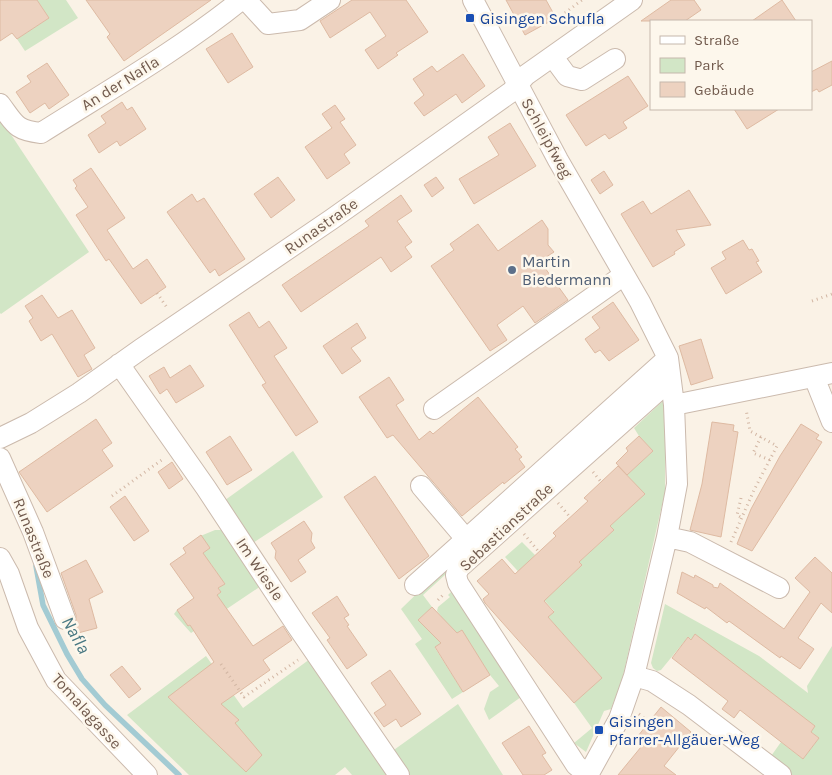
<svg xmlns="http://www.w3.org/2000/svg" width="832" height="775" viewBox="0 0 832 775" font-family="Karla,sans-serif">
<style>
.green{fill:#d2e6c6}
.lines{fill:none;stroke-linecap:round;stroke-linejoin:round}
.stream{stroke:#a3cbd3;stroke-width:5.5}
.building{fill:#edd2c0;stroke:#debaa2}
.minor-casing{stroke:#cbbaad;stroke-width:22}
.path{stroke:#d2b6a3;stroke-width:3;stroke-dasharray:1 4;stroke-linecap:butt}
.minor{stroke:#fff;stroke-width:20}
.transit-dot{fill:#1a4fb4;stroke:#fdf7ec;stroke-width:2}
.service-dot{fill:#5c6f8a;stroke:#fdf7ec;stroke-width:2}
.labels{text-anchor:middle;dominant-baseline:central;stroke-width:5;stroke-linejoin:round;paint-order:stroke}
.transit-label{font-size:16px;fill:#164399;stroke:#fdf7ec;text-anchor:start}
.street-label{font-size:16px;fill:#715a4d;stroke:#fdf7ec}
.service-label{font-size:16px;fill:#4e5e75;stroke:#fdf7ec;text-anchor:start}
.water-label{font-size:18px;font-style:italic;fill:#497882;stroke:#fdf7ec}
</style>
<rect width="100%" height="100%" fill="#faf2e6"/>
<path class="green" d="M37 0H66L78 18 25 51 17 39 49 18Z
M0 118 89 252 1 314 0 313Z
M655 383 423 595 432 607 418 620 427 629 441 616 437 611 438 607 450 597 448 595 454 589 521 697 489 720 484 709 490 692 499 686 490 675 462 631 435 648 463 692 452 699 415 644 422 639 401 609 437 574Z
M665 399V492L622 680 611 709 604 711 586 752 574 743 592 728 574 703 602 678 548 617 554 611 505 557 522 542 535 555 522 568 548 597 582 565 579 562 614 530 610 526 644 494 627 475 653 451 639 436 634 428Z
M293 451 323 497 250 545 221 503Z
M215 530H222L261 586 191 633 174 614 177 610 189 626 222 603 217 595 221 592 218 588 224 583 211 564 200 555 210 548 203 539 198 537Z
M665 604 759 656 808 693 807 686 832 646V775H789L769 759 781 742 803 759 819 738 688 637 661 670 657 671 653 668 651 663Z
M206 656 243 708 310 659 391 775H352L345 767 335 775H189L127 715Z
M458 704 503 775H408L391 752Z"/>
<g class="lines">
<path class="stream" d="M36 566 43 605 67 654 82 679 105 705 179 775"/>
</g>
<path class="building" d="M0 0H37L49 18 17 39 12 33 0 41Z
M86 0H211L124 61 107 37 110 34Z
M352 0H406L428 32 396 53 398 55 378 69 365 50 386 36 370 12 330 38 320 21Z
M506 0H546L556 18 525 35Z
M671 0H694L701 10 685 21H641Z
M782 0 796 21H752Z
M232 33 253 67 228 83 206 49Z
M463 54 485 86 462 103 456 94 424 116 414 103 424 95 413 79 432 66 437 72Z
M832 61V85L819 92 817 89 811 92V72Z
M47 63 69 95 49 109 45 103 30 113 16 92 31 82 27 76Z
M628 76 648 106 623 122 627 128 609 139 605 134 586 146 566 115Z
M122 102 127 110 132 107 146 129 120 146 117 141 99 153 88 135 106 123 101 116Z
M335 105 345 119 340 122 356 145 344 154 350 163 327 179 305 147 332 128 322 114Z
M734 109H779L747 129Z
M510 123 536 166 474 204 459 179 499 155 488 137Z
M91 168 125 218 107 230 133 269 147 259 166 287 141 304 109 259 106 261 76 215 88 207 75 188 77 186 73 180Z
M604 171 613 185 600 194 591 180Z
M278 177 295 200 271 218 254 194Z
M436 177 444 188 432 197 424 185Z
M689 190 711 225 676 230 685 245 674 252 675 254 653 267 621 214 643 201 651 214Z
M192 194 197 202 204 198 245 259 219 276 215 269 210 273 167 212Z
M401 195 412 211 397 221 412 242 405 247 412 257 391 272 381 257 301 312 282 285 369 226 365 221Z
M542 220 548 229V245L554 252 540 261 568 300 535 323 523 306 497 325 507 340 490 351 431 266 454 250 450 244 478 224 498 251Z
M743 240 749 250 752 249 759 261 756 262 762 272 726 294 711 268 726 259 722 252Z
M42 295 58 318 72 310 95 348 84 355 92 369 78 377 52 334 41 341 29 321 33 318 25 306Z
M613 302 639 340 609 361 600 350 595 353 585 339 600 328 592 317Z
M249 312 259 328 269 321 287 348 274 356 318 422 296 436 262 385 266 383 229 325Z
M357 323 366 338 351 348 361 361 342 374 323 346Z
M701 339 713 378 691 385 679 346Z
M190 365 204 386 176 403 167 389 160 394 149 376 164 367 170 378Z
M389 377 404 400 396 405 419 440 430 431 433 434 478 397 518 447 515 449 522 457 519 459 525 467 504 484 503 482 462 516 393 435 387 438 359 397Z
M96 419 112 443 102 450 113 466 47 512 19 472Z
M712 422 734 425 733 431 738 432 721 537 690 530 702 484Z
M801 424 819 435 816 439 822 442 752 551 737 544 751 509 780 456Z
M230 436 252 470 227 485 206 452Z
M639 436 653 451 627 475 616 463 628 451 626 448Z
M172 462 183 479 169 489 158 472Z
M618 466 645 494 610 526 614 530 579 562 582 565 544 601 554 612 548 617 602 678 574 703 485 603 483 599 489 594 477 581 502 559 515 574 556 536 553 533 588 501 584 498Z
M375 476 429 556 399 579 344 497Z
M125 496 149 531 134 541 110 507Z
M304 521 312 533 311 541 315 548 298 560 306 572 291 582 275 558 276 551 271 543Z
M201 535 210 548 203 553 225 584 218 588 221 592 217 595 253 646 283 626 292 640 263 660 270 670 221 704 239 720 235 723 262 755 246 772 168 697 214 662 190 625 188 626 177 610 194 598 170 564 186 553 183 548Z
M815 557 832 573V613L821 603 798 638 814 649 800 669 781 656 780 658 729 621 727 623 706 607 705 609 677 593 682 572 694 578 695 575 713 585V587L718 588 720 583 784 629 810 592 795 578Z
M86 560 103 592 89 599 97 628 78 633 76 624V615L61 573Z
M337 596 349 615 344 618 349 625 347 626 367 655 347 669 327 640 330 638 312 613Z
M432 607 457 633 462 630 490 675 463 692 435 647 441 643 418 620Z
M695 634 815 726 811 732 819 738 803 759 740 710 734 718 722 709 728 701 672 658 688 637 691 640Z
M122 666 141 689 129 698 110 675Z
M390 670 421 714 401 727 396 719 384 727 374 713 386 705 371 683Z
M661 707 691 732 664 766 676 775H618L641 747 634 741Z
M529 726 546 753 542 755 552 770 544 775H523L502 743Z"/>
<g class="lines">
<defs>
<path id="minor" d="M246 0 268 24 300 20 330 0
M473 0 558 160 640 302 668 358 674 405 677 484 667 537 634 676 619 719 588 775
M553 57 567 76 582 80 615 59
M0 104C15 124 15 130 41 133 109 90 179 50 241 0
M119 364 206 488 297 626 399 775
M814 377 832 422
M674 405 832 373
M434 409 624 275
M0 438 31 423 79 393 141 349 332 219 511 92 526 75 632 0
M0 458 33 532 65 619
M421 486 466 539
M667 537 690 542 779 588
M0 558 9 574 28 628 56 680 147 775
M415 585 668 358
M634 676 652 681 689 705 781 775
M588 775 576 765 458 583 456 575 459 568 670 380"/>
</defs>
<use href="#minor" class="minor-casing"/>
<path class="path" d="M565 13 582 0
M157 293 168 309
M812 301 832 294
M761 437 753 453 770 460
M593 472 601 482
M112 496 163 459
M741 498 737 515 742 518
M558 503 570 517
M524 534 539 552
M731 542 754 490 777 446 750 431 746 409
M438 600 443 595
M221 664 244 697 298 660
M639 714 649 722"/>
<use href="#minor" class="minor"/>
</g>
<g class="transit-dot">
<rect x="465" y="13" width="10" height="10" rx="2.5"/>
<rect x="594" y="725" width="10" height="10" rx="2.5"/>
</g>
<circle class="service-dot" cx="512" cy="270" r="5"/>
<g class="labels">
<g class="transit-label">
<text x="480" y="18">Gisingen Schufla</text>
<text x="609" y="721">Gisingen<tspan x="609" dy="18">Pfarrer-Allgäuer-Weg</tspan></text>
</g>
<g class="street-label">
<text transform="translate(120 83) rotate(-32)">An der Nafla</text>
<text transform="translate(547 138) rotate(61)">Schleipfweg</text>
<text transform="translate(321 226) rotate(-35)">Runastraße</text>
<text transform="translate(506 527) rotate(-43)">Sebastianstraße</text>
<text transform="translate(34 538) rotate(68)">Runastraße</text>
<text transform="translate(260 569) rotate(56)">Im Wiesle</text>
<text transform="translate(87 711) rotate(48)">Tomalagasse</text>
</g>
<g class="service-label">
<text x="522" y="261">Martin<tspan x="522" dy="18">Biedermann</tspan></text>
</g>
<g class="water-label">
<text transform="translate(76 635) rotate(61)">Nafla</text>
</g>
</g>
<rect x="650" y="20" width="162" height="90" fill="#fdf7ec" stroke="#c5b8ac"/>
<rect x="660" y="36" width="25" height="8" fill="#ffffff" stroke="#c5b8ac"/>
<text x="694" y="45" font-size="15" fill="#715a4d">Straße</text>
<rect x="660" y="58" width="25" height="15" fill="#d2e6c6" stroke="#c5b8ac"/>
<text x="694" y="70" font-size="15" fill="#715a4d">Park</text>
<rect x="660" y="82" width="25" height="15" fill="#edd2c0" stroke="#c5b8ac"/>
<text x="694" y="95" font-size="15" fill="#715a4d">Gebäude</text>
</svg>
